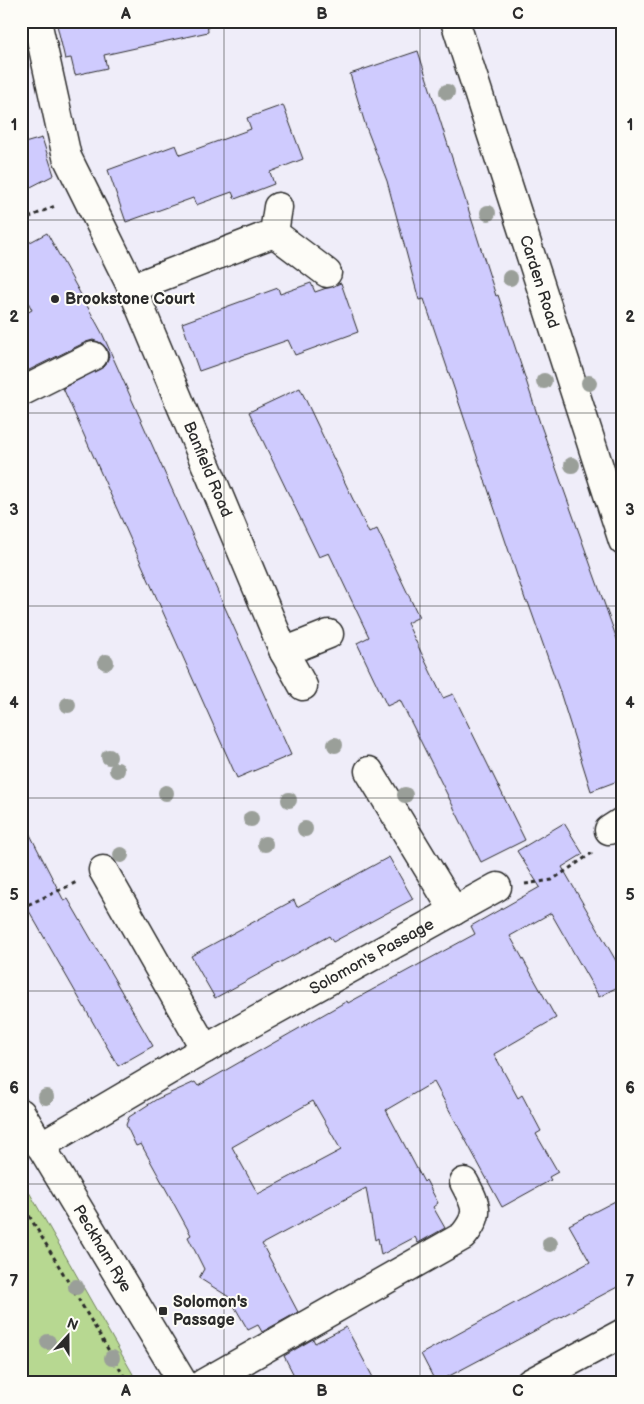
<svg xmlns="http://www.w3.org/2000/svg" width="644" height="1404" viewBox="0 0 644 1404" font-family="'Balsamiq Sans',sans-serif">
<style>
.green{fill:#b7d891;stroke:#71825e}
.building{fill:#cfcbfe;stroke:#2b2b2b;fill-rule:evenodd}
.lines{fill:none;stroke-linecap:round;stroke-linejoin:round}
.minor-casing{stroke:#2b2b2b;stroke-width:31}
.path{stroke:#2b2b2b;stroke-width:3;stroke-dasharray:4 4;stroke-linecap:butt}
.minor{stroke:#fdfcf7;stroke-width:28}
.tree{fill:#9a9f99}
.grid{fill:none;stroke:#2b2b2b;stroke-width:1;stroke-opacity:0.55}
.poi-dot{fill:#2b2b2b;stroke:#fdfcf7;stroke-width:2}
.labels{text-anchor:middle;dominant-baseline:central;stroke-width:4;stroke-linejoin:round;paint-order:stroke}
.street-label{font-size:16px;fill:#2b2b2b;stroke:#fdfcf7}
.poi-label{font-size:16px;font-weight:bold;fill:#2b2b2b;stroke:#fdfcf7;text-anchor:start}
.neatline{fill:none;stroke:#2b2b2b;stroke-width:2}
.grid-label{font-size:16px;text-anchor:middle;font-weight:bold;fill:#2b2b2b}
</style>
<rect width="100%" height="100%" fill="#efedf9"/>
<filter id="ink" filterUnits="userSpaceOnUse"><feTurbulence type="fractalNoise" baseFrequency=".02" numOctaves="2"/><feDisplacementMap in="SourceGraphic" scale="10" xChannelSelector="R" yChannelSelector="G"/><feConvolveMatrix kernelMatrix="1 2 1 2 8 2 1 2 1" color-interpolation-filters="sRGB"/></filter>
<g filter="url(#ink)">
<path class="green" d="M21 1178 25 1185 138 1383H21Z"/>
<path class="building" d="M73 21H207L208 32 104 55 107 68 75 75 71 58 65 59 57 25Z
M418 51 496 296 498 295 540 423 623 656V779L591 791 560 692 528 602H526L424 299 419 300 387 181 366 127 350 74Z
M283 105 303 159 270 172 274 184 235 199 232 192 196 205 193 198 126 222 108 170 176 145 180 155 251 129 247 118Z
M42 138 54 175 21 192V144Z
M47 233 102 333 291 755 237 778 63 388 106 365 109 356 107 349 101 343 93 340 86 342 21 374V316L32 310 21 288V247Z
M311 283 315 292 341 283 358 332 295 355 288 340 199 371 182 323 278 288 280 294Z
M300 388 369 533 377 529 419 617 407 623 443 698 453 694 525 840 481 862 400 700 387 706 357 643 369 637 329 553 319 557 249 412Z
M21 817 64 901 68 899 153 1046 118 1066 21 897Z
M564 823 583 854 562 867 623 973V984L599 997 551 913 510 936 556 1018 494 1054 518 1098 522 1095 541 1131 536 1134 558 1172 549 1177 551 1180 502 1207 434 1082 386 1110 424 1182 426 1180 438 1203 433 1207 445 1228 418 1243 415 1237 381 1255 378 1238 375 1240 366 1188 262 1244 298 1312 262 1332 258 1325 248 1330 229 1297 199 1278 204 1269 188 1237 191 1235 141 1144 136 1146 126 1125 129 1117 157 1099 195 1082 198 1086 347 1001 348 1003 475 934 471 926 540 887 517 851ZM313 1101 341 1150 258 1194 232 1147Z
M389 857 413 899 333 942 329 936 215 998 191 956 294 900 297 907Z
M623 1197V1284L436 1383 421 1354 590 1262 569 1225Z
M346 1327 376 1383H298L284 1356 313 1339 315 1343Z"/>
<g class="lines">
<defs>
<g id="minor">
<path id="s1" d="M37 21 67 157 132 288 284 652 303 686"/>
<path id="s2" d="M455 21 623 541"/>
<path d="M274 233 327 273"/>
<path d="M132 288 274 233 278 207"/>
<path d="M21 392 93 356"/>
<path d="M284 652 329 634"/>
<path d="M369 771 454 911"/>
<path d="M609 830 623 821"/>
<path d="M103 870 205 1049"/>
<path id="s3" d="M21 1113 183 1383"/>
<path id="s4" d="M40 1146 205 1049 497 887"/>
<path d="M204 1383 463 1236C481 1214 477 1206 464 1182"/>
<path d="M530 1383 623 1333"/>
</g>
</defs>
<use href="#minor" class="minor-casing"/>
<path class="path" d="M21 221 57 205
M525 884 552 880 592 853
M21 908 77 882
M21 1202 128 1383"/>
<use href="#minor" class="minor"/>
</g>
<g class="tree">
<circle cx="447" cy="92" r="8"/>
<circle cx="488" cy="213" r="8"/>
<circle cx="510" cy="278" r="8"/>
<circle cx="544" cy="381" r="8"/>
<circle cx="589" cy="383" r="8"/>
<circle cx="572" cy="465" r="8"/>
<circle cx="106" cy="662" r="8"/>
<circle cx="68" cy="705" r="8"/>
<circle cx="335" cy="745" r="8"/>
<circle cx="109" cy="757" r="8"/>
<circle cx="117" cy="770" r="8"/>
<circle cx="166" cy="793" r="8"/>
<circle cx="405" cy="795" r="8"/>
<circle cx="289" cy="800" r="8"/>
<circle cx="251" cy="819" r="8"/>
<circle cx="305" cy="829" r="8"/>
<circle cx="265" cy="844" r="8"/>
<circle cx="121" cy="855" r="8"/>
<circle cx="46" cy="1097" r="8"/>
<circle cx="550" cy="1244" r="8"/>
<circle cx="76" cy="1287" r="8"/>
<circle cx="48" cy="1342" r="8"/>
<circle cx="112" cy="1358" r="8"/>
</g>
</g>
<path class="grid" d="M224 21V1383M420 21V1383M21 220H623M21 413H623M21 606H623M21 798H623M21 991H623M21 1184H623"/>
<g class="poi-dot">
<circle cx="55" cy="299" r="5"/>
<rect x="158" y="1306" width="10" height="10" rx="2.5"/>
</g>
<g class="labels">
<g class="street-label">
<text stroke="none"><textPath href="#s2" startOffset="274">Carden Road</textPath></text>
<text stroke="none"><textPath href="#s1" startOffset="482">Banfield Road</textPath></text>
<text stroke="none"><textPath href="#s4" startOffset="382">Solomon's Passage</textPath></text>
<text stroke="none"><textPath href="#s3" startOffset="158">Peckham Rye</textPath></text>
</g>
<g class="poi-label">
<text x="65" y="299">Brookstone Court</text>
<text x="173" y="1302">Solomon's<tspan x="173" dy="18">Passage</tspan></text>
</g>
</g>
<rect width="644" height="1404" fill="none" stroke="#fdfcf7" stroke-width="55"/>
<g transform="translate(68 1336) rotate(21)" stroke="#fdfcf7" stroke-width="4" paint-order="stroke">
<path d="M0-4L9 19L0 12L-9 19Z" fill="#2b2b2b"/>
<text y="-8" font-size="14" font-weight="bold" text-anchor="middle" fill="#2b2b2b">N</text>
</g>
<rect x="28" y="28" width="588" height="1348" class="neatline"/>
<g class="grid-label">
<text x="126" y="19">A</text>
<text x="322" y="19">B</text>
<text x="518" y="19">C</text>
<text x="14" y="130">1</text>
<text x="630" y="130">1</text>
<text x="14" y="322">2</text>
<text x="630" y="322">2</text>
<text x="14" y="515">3</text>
<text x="630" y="515">3</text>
<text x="14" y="708">4</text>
<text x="630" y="708">4</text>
<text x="14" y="900">5</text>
<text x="630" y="900">5</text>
<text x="14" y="1093">6</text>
<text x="630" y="1093">6</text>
<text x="14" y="1286">7</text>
<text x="630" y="1286">7</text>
<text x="126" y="1396">A</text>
<text x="322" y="1396">B</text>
<text x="518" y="1396">C</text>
</g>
</svg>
